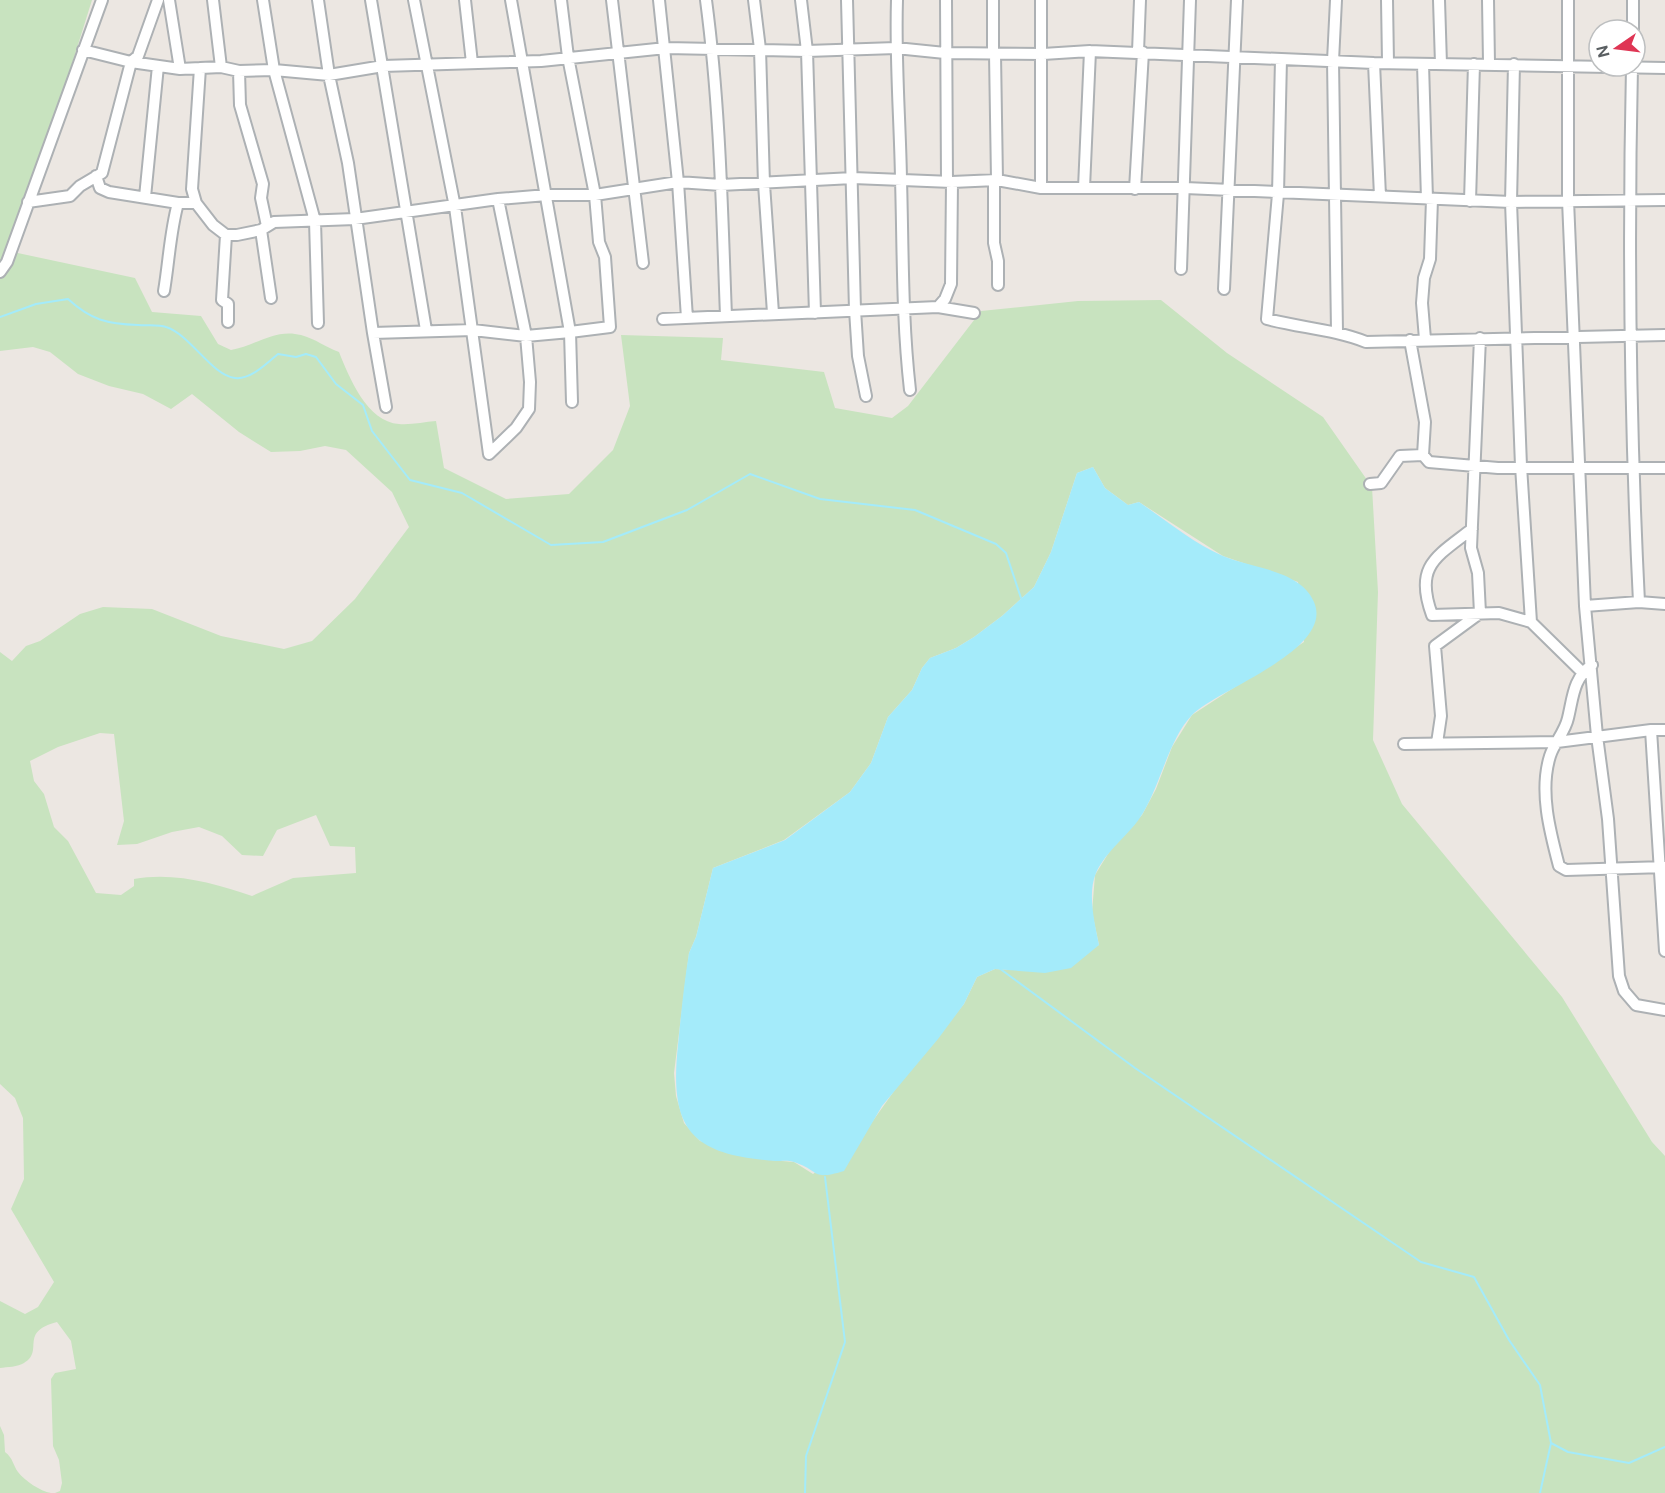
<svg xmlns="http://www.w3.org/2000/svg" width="1665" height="1493" viewBox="0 0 1665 1493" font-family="'DM Sans',sans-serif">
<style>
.green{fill:#c8e3bf;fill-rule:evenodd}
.water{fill:#a4ebfa}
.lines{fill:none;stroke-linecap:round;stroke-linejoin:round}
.stream{stroke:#a4ebfa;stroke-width:2}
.minor-casing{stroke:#adb1b4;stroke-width:14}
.minor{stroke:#fff;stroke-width:10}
</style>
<rect width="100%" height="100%" fill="#ece7e2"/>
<path class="green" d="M0 0H92L13 252 135 278 152 312 201 316 218 344 231 350C255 346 275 328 301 335 316 339 325 347 339 352 349 377 367 422 399 424 411 425 424 422 436 421L444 468 506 499 569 494 613 450 630 406 621 335 723 338 721 360 824 372 835 408 892 418 908 406 981 311 1078 301 1161 300 1227 353 1323 417 1372 487 1378 592 1373 740 1402 804 1562 997 1652 1142 1665 1156V1493H55L60 1491 62 1483 59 1460 53 1446 51 1379 55 1373 76 1369 71 1341 57 1322C18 1332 45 1351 24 1363 18 1367 7 1367 0 1368V1301L25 1314 38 1307 54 1282 11 1209 24 1179 23 1118 15 1098 0 1084V652L12 661 26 646 40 641 80 614 103 607 152 609 221 636 284 649 312 641 355 599 409 527 392 492 346 450 325 446 300 451 271 452 239 432 192 394 171 409 143 394 109 386 78 374 50 352 33 347 0 351ZM1093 467 1105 488 1128 505 1139 502 1223 556 1298 582 1304 642 1192 715 1172 747 1156 789 1142 815 1111 849 1095 875 1092 912 1099 945 1011 970 995 969 977 977 964 1004 904 1077 865 1132 813 1174 794 1162 770 1160 700 1141 684 1123 676 1096 674 1073 689 953 696 937 713 868 784 840 850 792 871 763 888 717 912 690 922 668 930 658 956 648 974 637 1002 616 1034 587 1051 552 1077 473ZM100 733 114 734 124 821 117 845 137 844 172 832 199 827 222 836 242 855 263 856 277 830 316 815 330 846 355 847 356 873 293 878 252 896C214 883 174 872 134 879V886L121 895 96 893 68 841 54 827 44 794 34 781 30 761 58 747Z
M0 1426 4 1435 5 1452C13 1458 13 1465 18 1472 25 1481 40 1491 51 1493H0Z"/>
<path class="water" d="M1093 467 1105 488 1128 505 1139 502C1166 520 1193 543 1223 556 1251 568 1301 570 1314 602 1335 650 1217 689 1192 715 1169 739 1161 783 1143 813 1130 835 1107 849 1096 873 1087 894 1095 924 1099 945L1071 968 1045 973 995 969 977 977 964 1004 938 1039 882 1106 844 1171C811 1181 821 1171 794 1162 789 1160 781 1161 776 1161 690 1155 669 1129 678 1045 681 1014 684 984 689 953L696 937 713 868 785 840 850 792 871 763 888 717 912 690 922 668 930 658 956 648 974 637 1002 616 1034 587 1051 552 1077 473Z"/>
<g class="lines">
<path class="stream" d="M0 317 36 304 68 299C91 320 107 324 138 325 146 326 158 324 166 327 191 335 211 375 235 378 251 380 267 363 278 354L296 357 306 354 316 357 336 384 363 405 372 431 410 480 462 493 551 545 603 542 687 510 750 474 820 499 915 510 996 544 1006 553 1021 598
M999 968 1135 1068 1421 1262 1474 1277 1509 1340 1540 1385 1551 1443 1540 1493
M1551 1443 1568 1452 1629 1463 1665 1447
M805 1493 806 1456 845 1342 825 1177"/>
<defs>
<path id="minor" d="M169 0 180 69
M213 0 221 67
M263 0 274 70 315 221 318 323
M318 0 329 75 348 163 373 333 473 330 526 336 570 332 511 0
M371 0 426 330
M414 0 455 207 489 454
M465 0 472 63
M561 0 568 57 595 195 599 242 605 257 610 327 570 332 572 402
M612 0 643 263
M659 0 678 182 687 318
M706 0C720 105 722 211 726 316
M754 0 760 49 764 184 773 313
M801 0 807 51 815 313
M847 0 855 310 858 356 866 396
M897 0C895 60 900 119 901 179 903 250 902 320 910 390
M946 0 947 182
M993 0V54
M1336 0 1333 61 1337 331
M1387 0 1388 62
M1439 0 1441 64
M1488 0 1489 63
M1568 0V200L1585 606 1597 736 1608 819 1619 976 1624 991 1636 1005 1665 1010
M1633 30V0
M83 50 131 62 180 69 221 67 239 71 274 70 329 75 383 66 541 61 666 48 807 51 896 48 945 53 1043 54 1090 51 1374 63 1665 68
M1138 52 1140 0
M995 54 997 180
M1281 59 1278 194 1267 319C1301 328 1333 329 1366 342L1665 335
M1374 63 1380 196
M1423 64 1427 199
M1514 64 1511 202 1521 466 1531 622
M1632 66C1628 245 1630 423 1639 602
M239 71 240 105 263 184 261 198 267 226
M96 176 100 188 109 192 178 203H196L213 225 226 235H237L261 230 274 222 355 219 498 199 547 195H595L678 182 721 185 853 178 952 182 997 180 1041 188H1185L1511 202 1665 200
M994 181V243L998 261V285
M1041 188V0
M1084 188 1090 51
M1135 189 1143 52
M145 197 158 66
M1470 201 1474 64
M28 202 70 196 80 186 102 173 131 62 138 56 158 0
M196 203 192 189 200 68
M261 230 271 298
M226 235 222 300 228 304V322
M1181 269 1190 0
M0 272 7 262 102 0
M1224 289 1237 0
M164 291C169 261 170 232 178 203
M938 307 974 313
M663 319 938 307 945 299 951 284 952 182
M373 333 386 407
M1480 338 1471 548 1478 573 1480 613
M1425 339 1422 303 1424 278 1430 259 1432 199
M1410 340 1425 422 1423 455
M489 454 516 428 529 409 530 382 526 336 498 199
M1370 484 1381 483 1400 456 1423 455 1429 462 1498 468H1665
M1472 529C1436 557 1414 566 1432 615L1499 613 1531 622 1582 672
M1585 606 1639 602 1665 604
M1592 665C1573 678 1573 698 1568 718 1565 732 1554 743 1550 756 1539 791 1550 832 1559 866L1566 870 1665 867
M1651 730 1665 951
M1437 743 1441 716 1435 646 1480 613
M1404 744 1557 742 1651 730H1665"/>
</defs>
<use href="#minor" class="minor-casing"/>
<use href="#minor" class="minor"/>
</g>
<g transform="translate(1617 48) rotate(256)"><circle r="28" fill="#ffffff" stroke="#bdbfc0" stroke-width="1.5"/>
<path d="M0-4.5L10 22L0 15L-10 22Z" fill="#df3554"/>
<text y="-9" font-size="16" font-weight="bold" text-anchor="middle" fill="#5a5f62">N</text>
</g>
</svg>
